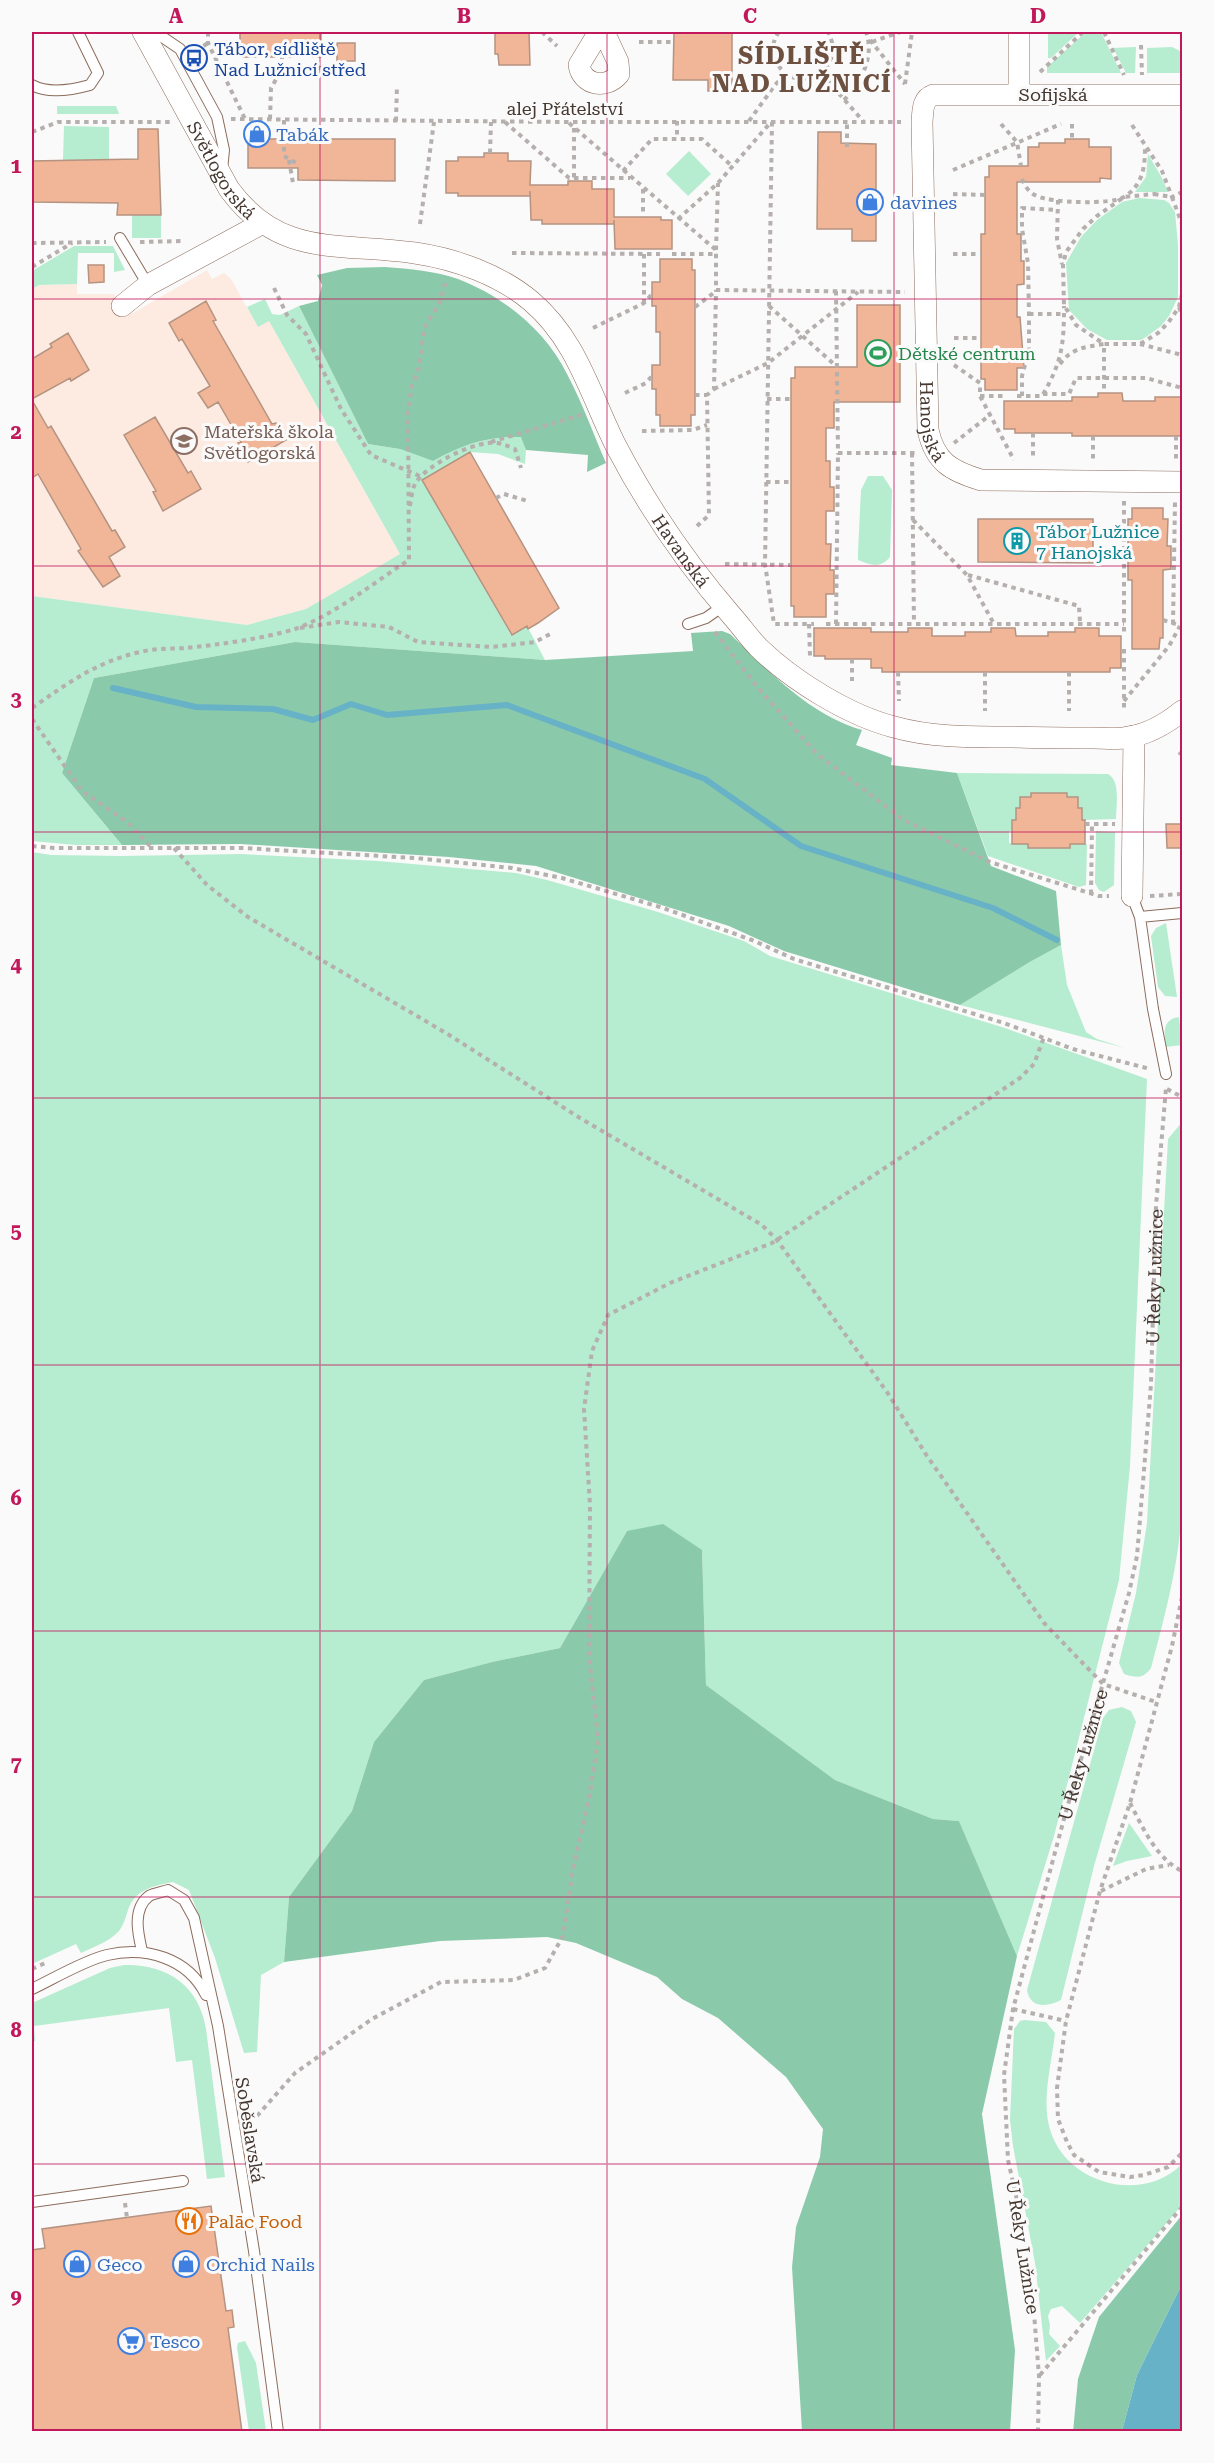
<svg xmlns="http://www.w3.org/2000/svg" width="1214" height="2463" viewBox="0 0 1214 2463" font-family="'Roboto Serif',serif">
<style>
.built{fill:#fdebe2}
.green{fill:#b6eccf}
.forest{fill:#8acaaa}
.water{fill:#67b2c7}
.lines{fill:none;stroke-linecap:round;stroke-linejoin:round}
.stream{stroke:#67b2c7;stroke-width:6}
.building{fill:#f1b698;stroke:#b49381;stroke-width:1.5}
.lane-casing{stroke:#8c6c5c;stroke-width:12}
.street-casing{stroke:#8c6c5c;stroke-width:22}
.path{stroke:#b5afad;stroke-width:4;stroke-dasharray:4.5 4.5;stroke-linecap:butt}
.lane{stroke:#fff;stroke-width:10}
.street{stroke:#fff;stroke-width:21}
.grid{fill:none;stroke:#c2185b;stroke-width:1.5;stroke-opacity:0.55}
.labels{text-anchor:middle;dominant-baseline:central;stroke-width:6;stroke-linejoin:round;paint-order:stroke}
.transit-label{font-size:18px;fill:#164399;stroke:#fafafa;text-anchor:start}
.street-label{font-size:18px;fill:#463831;stroke:#fafafa}
.shop-label{font-size:18px;fill:#366cbe;stroke:#fafafa;text-anchor:start}
.leisure-label{font-size:18px;fill:#27864d;stroke:#fafafa;text-anchor:start}
.education-label{font-size:18px;fill:#785e54;stroke:#fafafa;text-anchor:start}
.culture-label{font-size:18px;fill:#0d838f;stroke:#fafafa;text-anchor:start}
.food-label{font-size:18px;fill:#c56008;stroke:#fafafa;text-anchor:start}
.district-label{font-size:24px;font-weight:bold;letter-spacing:1.5px;fill:#6e5041;stroke:#fafafa}
.neatline{fill:none;stroke:#c2185b;stroke-width:2}
.grid-label{font-size:20px;text-anchor:middle;font-weight:bold;fill:#c2185b}
</style>
<rect width="100%" height="100%" fill="#fafafa"/>
<path class="built" d="M207 270 212 279 224 273 231 279 258 327 269 321 400 554 306 609 247 625 32 596V289L39 285 77 284V294H114L125 312 133 313Z"/>
<path class="green" d="M1048 32H1079L1051 58H1048Z
M1086 32H1101L1121 73H1047V67Z
M1136 47 1135 73H1126L1113 48Z
M1172 47 1182 52V73H1147V48Z
M57 106H116L119 114H57Z
M64 126 109 127V160H63Z
M689 151 711 174 688 196 666 174Z
M1148 154 1162 178 1168 192H1135L1146 177Z
M1139 198 1164 200 1169 203 1175 212 1178 245V297L1169 316 1161 326 1146 337 1141 340H1107L1087 329 1069 310 1066 263 1081 237 1097 220 1122 202Z
M132 215H161V238H132Z
M74 246H113L125 270 114 272V253H78L77 284 39 285 32 289V271Z
M265 299 272 314 280 315 299 306 368 444 400 449 433 461C461 445 489 436 522 437L526 450 525 464 498 454 470 452 422 480 511 635 527 626 545 660 295 642 94 678 62 773 122 845H76L32 841V596L247 625 306 609 400 554 269 321 258 327 247 307Z
M868 476H883L892 490 890 557C880 569 871 565 858 560V552L861 490Z
M957 773 1108 774C1121 781 1116 806 1116 819L1082 820 1078 808 1077 797H1067L1066 793H1031V797H1020V808L1016 820H1012V831H1009V843L1028 844V848H1070V844H1087L1086 885 1079 887 988 856Z
M1096 831 1115 832 1114 885 1104 892 1099 890 1095 883Z
M32 852 51 855 122 856 241 854 378 861 516 873 547 880 658 912 744 941 770 956 1005 1028 1147 1079 1130 1466 1119 1580 1054 1836 1017 1956 959 1821 933 1819 835 1780 706 1685 702 1550 627 1531 560 1648 492 1662 424 1680 374 1742 352 1811 289 1897 284 1962 261 1975 257 2052 244 2053 215 1958 189 1890 173 1882C154 1886 135 1889 128 1910 125 1919 124 1925 118 1932 108 1942 94 1947 81 1953L76 1944 32 1964Z
M1166 923 1177 997 1165 996 1158 987 1151 936 1156 928Z
M1061 945 1067 985 1086 1032 1097 1039 1125 1048 960 1005 1028 963Z
M1179 1017 1182 1045 1166 1047C1164 1033 1162 1019 1179 1017Z
M1182 1122V1509C1179 1564 1165 1615 1151 1668 1143 1679 1137 1678 1124 1674L1119 1663 1136 1593 1147 1523 1168 1139Z
M1122 1707 1131 1711 1136 1722 1094 1866 1061 2000C1048 2007 1030 2009 1027 1990L1103 1718 1109 1710Z
M1129 1823 1152 1856 1127 1861 1113 1866Z
M124 1965C167 1964 199 1985 206 2029L225 2177 207 2179 192 2060 176 2062 169 2008 34 2026 35 2041 32 2042V2003L110 1968Z
M1024 2020 1046 2022 1055 2033C1052 2061 1043 2093 1048 2121 1058 2181 1139 2207 1182 2164V2205L1080 2323 1062 2306 1051 2309 1048 2316 1050 2325 1049 2334 1060 2346 1046 2361 1035 2263 1013 2146 1010 2120 1014 2029 1020 2021Z
M245 2341 256 2363 266 2431H249L237 2347 238 2343Z"/>
<path class="forest" d="M385 267C410 269 435 271 458 279 503 296 546 331 567 374 582 402 593 433 606 463L587 472 588 455 526 450 521 437C489 436 461 445 433 461L400 449 368 444 299 306 318 301 322 285 317 275 347 268Z
M722 631 730 634C770 672 808 714 862 730L856 745 892 758 891 765 957 773 991 866 1056 891 1061 945 1028 963 960 1005 784 951 729 926 536 866 449 857 240 844 122 845 62 773 94 678 295 642 545 660 693 651 691 633Z
M663 1524 702 1550 706 1685 835 1780 933 1819 959 1821 1017 1956 982 2114 1015 2350 1010 2431H802L792 2267 796 2227 820 2157 823 2129 786 2077 718 2018 682 1999 657 1977 576 1943 547 1937 440 1941 284 1962 289 1897 352 1811 374 1742 424 1680 492 1662 560 1648 627 1531Z
M1182 2215V2284L1137 2375 1122 2431 1073 2432 1078 2379 1099 2317Z"/>
<path class="water" d="M1182 2284V2431H1122L1137 2375Z"/>
<g class="lines">
<path class="stream" d="M113 688 196 707 273 709 313 720 351 704 387 715 507 705 705 779 801 846 993 908 1057 940"/>
</g>
<path class="building" d="M240 32H321V57H240Z
M495 32H529L530 65H499L498 54H495Z
M674 32H732V91H708V80H673Z
M337 43H355V61H337Z
M138 129H158L161 215H117L118 203 32 202V161L138 159Z
M248 129H268V139H395V181L298 180V168H248Z
M818 132H841V143L876 144V241H852V229H817Z
M1065 139H1089V147H1111V179L1100 178V182H1017V234H1021V261H1024V284L1017 285V317H1020L1024 368H1017V390H985V379H981V234H985V177H989V166H1028V147H1039V143H1065Z
M484 153H508V161H531L530 185H568V181H592V189H614V217H661V220H672V249H615L614 220V224H542V220H531L530 191V196H458V193H446V161H458V157H484Z
M660 259H692V270H695V415H691V426H660V415H656V389H652V365H660V332H656V306H652V282H660Z
M88 265H104V282L89 283Z
M206 301 216 320 213 321 272 424 276 423 286 440 248 462 238 443 241 442 218 402 208 408 198 393 210 386 182 339 179 341 169 323Z
M857 305H900V402H834V428H826V461H830V487H834V511H826V544H831L830 570H834V594H826V617H794V606H791V378H795V367H857Z
M68 333 89 370 71 381 70 378 32 399V359L52 347 50 344Z
M1098 393H1122L1123 401H1155V397H1182V436H1072V433H1015V429H1004V401H1072V397H1098Z
M32 400 48 428 51 426 112 531 115 530 125 547 109 557 120 576 103 587 78 551 81 549 38 474 32 478Z
M155 417 188 473 191 471 201 489 163 511 153 492 156 491 124 435Z
M470 452 559 608 538 623 528 629 527 626 512 635 422 480Z
M1132 508H1163V519H1168L1167 546H1171V569L1163 570V638H1160L1159 649H1132V580H1128V519H1132Z
M978 519H1093V563L978 562Z
M814 628H871V632H908V628H932V636H965V632H991V628H1015L1016 636H1048V632H1075V628H1099V636H1121V668H1110V672H882V668H871V659H825V656H814Z
M1031 793H1067V797H1078V808H1082V820H1085V844H1070V848H1028V844H1012V820H1016V808H1020V797H1031Z
M1166 824H1182V848H1167Z
M211 2206 226 2311 232 2310 234 2327 228 2328 242 2432H32V2250L45 2248 42 2229Z"/>
<g class="lines">
<defs>
<path id="lane" d="M155 32 180 49 217 117 224 150 222 170
M32 85C48 94 72 90 90 85L98 73 78 32
M120 238 148 285
M688 624 706 618 723 606
M1132 896 1140 917 1153 1009 1166 1074
M1140 917 1182 913
M142 1951C138 1934 132 1909 149 1896 154 1893 163 1892 168 1890L184 1900 194 1918 218 2026 254 2251 278 2432
M32 1989C53 1979 85 1960 107 1955 146 1946 188 1958 206 1995
M32 2202 183 2181"/>
<g id="street">
<path id="s2" d="M143 32 229 189C280 259 341 242 415 253 456 259 500 275 531 301 577 340 590 394 616 446 648 507 687 564 732 616 741 626 749 638 759 648 793 681 848 715 894 727 933 738 974 737 1014 737 1040 738 1066 738 1093 738 1105 738 1117 740 1129 737 1149 734 1167 723 1182 711"/>
<path d="M599 32 579 65C582 85 606 90 619 74L618 62 604 32"/>
<path d="M1019 94V32"/>
<path id="s3" d="M1182 95H933C922 99 923 111 922 122L928 430C935 462 951 471 981 480L1182 482"/>
<path d="M122 306 148 285 261 224"/>
<path d="M1132 896 1134 736"/>
</g>
</defs>
<use href="#lane" class="lane-casing"/>
<use href="#street" class="street-casing"/>
<g class="path">
<path d="M208 32V43L245 119"/>
<path d="M542 32 557 46"/>
<path d="M779 32C773 39 772 49 775 58 789 99 850 73 828 32"/>
<path d="M1104 32 1124 75"/>
<path d="M870 40 905 84"/>
<path d="M639 42H674"/>
<path d="M872 42 900 32"/>
<path d="M1141 45 1142 75"/>
<path d="M196 51 208 43"/>
<path d="M282 69 328 68"/>
<path d="M1040 72 1083 32"/>
<path d="M821 73 863 121"/>
<path d="M905 84 912 32"/>
<path d="M844 100C861 83 875 56 866 32"/>
<path d="M231 119 568 122H901"/>
<path d="M270 119 271 88 282 69V53"/>
<path d="M284 120V156L298 164"/>
<path d="M396 121 397 85"/>
<path d="M677 121V139"/>
<path d="M749 121 775 85 786 73"/>
<path d="M505 122 569 178H630"/>
<path d="M772 122 765 564 774 624H814"/>
<path d="M569 123 716 250V290L905 292"/>
<path d="M1001 124 1017 142 1021 166"/>
<path d="M1072 124V139"/>
<path d="M1132 125 1162 171 1172 197 1182 192"/>
<path d="M574 128V181"/>
<path d="M32 132 58 122H170"/>
<path d="M847 147V121"/>
<path d="M490 153 491 122"/>
<path d="M289 160 293 183"/>
<path d="M953 170 1061 124"/>
<path d="M623 171 652 139H702L732 166"/>
<path d="M1022 179C1025 186 1029 193 1037 196 1051 203 1111 205 1124 197 1143 185 1145 167 1145 147"/>
<path d="M643 189V217"/>
<path d="M953 194 985 195"/>
<path d="M1154 194 1172 197 1182 224V294L1179 307 1168 323 1158 333 1140 344H1104L1076 325 1064 305 1063 265 1066 252 1083 229 1097 216 1124 197Z"/>
<path d="M1058 200 1057 239 1062 264"/>
<path d="M678 219 718 183 771 122"/>
<path d="M420 224 434 122"/>
<path d="M140 242 184 241"/>
<path d="M32 243 106 242"/>
<path d="M716 250 718 183"/>
<path d="M512 253 660 254"/>
<path d="M644 254V302"/>
<path d="M672 254H716"/>
<path d="M953 254H981"/>
<path d="M32 267 72 243"/>
<path d="M274 288 287 315 306 334 341 409 371 455 422 477"/>
<path d="M836 291 838 453H915"/>
<path d="M769 306 835 365"/>
<path d="M695 307 715 292"/>
<path d="M1179 307 1182 315"/>
<path d="M1029 314H1064"/>
<path d="M593 328 644 303 653 293"/>
<path d="M954 338H981"/>
<path d="M1140 344 1182 355"/>
<path d="M1060 364C1071 348 1086 347 1104 344V393"/>
<path d="M954 365 980 383V396L1014 460"/>
<path d="M714 389 768 363 858 292"/>
<path d="M625 393 646 383 652 376"/>
<path d="M1043 394H1069L1076 378H1146L1182 388"/>
<path d="M695 395H707"/>
<path d="M980 396H1004"/>
<path d="M1017 396H1042C1062 362 1064 345 1064 306"/>
<path d="M1022 396V376L1029 350V314L1028 263 1022 229V208L1057 210"/>
<path d="M767 399H791"/>
<path d="M642 431 693 430 707 425"/>
<path d="M1033 433V460"/>
<path d="M1093 436V463"/>
<path d="M1176 436V463"/>
<path d="M491 442 581 415"/>
<path d="M954 443 990 415"/>
<path d="M912 453 914 624"/>
<path d="M766 482H791"/>
<path d="M496 498 504 494 528 501"/>
<path d="M1124 501V636"/>
<path d="M410 506C411 500 412 490 415 484 426 465 468 445 488 443 499 442 506 445 515 449L521 468"/>
<path d="M913 520 967 575 994 624"/>
<path d="M697 526 709 515 707 395 714 389 716 290"/>
<path d="M725 564 791 565"/>
<path d="M968 575 1079 606 1080 623"/>
<path d="M1163 620 1182 626"/>
<path d="M809 624 810 656"/>
<path d="M826 624H1124"/>
<path d="M836 624 838 453"/>
<path d="M1173 624 1175 501"/>
<path d="M300 628 339 622 389 627 418 642 491 647 535 642 552 633"/>
<path d="M715 632 758 688 818 755 904 820 990 862 1099 896H1109"/>
<path d="M1124 649V710"/>
<path d="M852 659V681"/>
<path d="M898 672 899 701"/>
<path d="M985 672V711"/>
<path d="M1069 672V711"/>
<path d="M1124 701 1169 646 1180 626"/>
<path d="M32 708C68 683 96 662 140 652 155 648 171 649 186 648 216 645 267 638 295 629 336 614 373 583 409 560L408 409 412 386 419 368 424 328 440 302 446 280"/>
<path d="M32 719 82 791 127 822 152 848"/>
<path d="M1179 752 1182 755"/>
<path d="M1085 824H1115"/>
<path d="M32 846 54 848H242L415 858 512 868 562 878 660 907 752 940 794 959 1004 1023 1073 1049 1150 1069"/>
<path d="M174 848 207 885 248 917 446 1033 580 1118 762 1225 777 1240 887 1392 927 1456 1044 1623 1103 1684 1156 1702"/>
<path d="M1091 894 1092 824"/>
<path d="M1150 896 1182 894"/>
<path d="M1167 1089 1182 1097"/>
<path d="M1182 1597 1172 1646 1130 1803 1100 1891 1066 2021 1057 2088 1058 2119 1067 2142 1074 2155 1099 2172 1130 2177 1144 2175 1168 2167 1182 2153"/>
<path d="M1130 1803C1143 1828 1156 1858 1182 1871"/>
<path d="M1101 1891 1146 1869 1169 1865"/>
<path d="M32 1969 45 1963"/>
<path d="M1013 2009 1066 2021"/>
<path d="M257 2116 295 2073 372 2019 441 1982 514 1980 545 1968 563 1936 573 1868 589 1799 598 1739 589 1656 590 1505 584 1409 592 1351 608 1315 670 1283 772 1243 1020 1078 1034 1064 1044 1037"/>
<path d="M125 2203 127 2218"/>
<path d="M1040 2375 1182 2207"/>
<path id="s1" d="M1038 2432 1039 2376 1032 2288 1022 2222 1008 2160 1004 2075 1013 2009 1065 1815 1129 1593 1137 1556 1151 1384 1156 1206 1166 1088"/>
</g>
<use href="#lane" class="lane"/>
<use href="#street" class="street"/>
</g>
<path class="grid" d="M320 32V2432M607 32V2432M894 32V2432M32 299H1182M32 566H1182M32 832H1182M32 1098H1182M32 1365H1182M32 1631H1182M32 1897H1182M32 2164H1182"/>
<defs>
<symbol id="bus-ring" viewBox="-11 -11 22 22"><circle r="9.5" fill="#fafafa" stroke="#1a4fb4" stroke-width="1.5"/><path d="M-5-6H5V4H4V6H2V4H-2V6H-4V4H-5ZM-3.5-4V0h7V-4ZM-3.5 1.2v1.5H-2V1.2ZM2 1.2v1.5H3.5V1.2Z" fill="#1a4fb4"/></symbol>
<symbol id="shop-ring" viewBox="-11 -11 22 22"><circle r="9.5" fill="#fafafa" stroke="#3f7fe0" stroke-width="1.5"/><path d="M-5-2.5h2.3a2.7 3.5 0 0 1 5.4 0H5L5.5 6h-11ZM-1.5-2.5h3a1.5 2.3 0 0 0-3 0Z" fill="#3f7fe0"/></symbol>
<symbol id="stadium-ring" viewBox="-11 -11 22 22"><circle r="9.5" fill="#fafafa" stroke="#2e9e5b" stroke-width="1.5"/><path d="M0-5a6.5 5 0 1 0 0 10a6.5 5 0 1 0 0-10ZM-3.5-1.8h7v3.6h-7Z" fill="#2e9e5b"/></symbol>
<symbol id="school-ring" viewBox="-11 -11 22 22"><circle r="9.5" fill="#fafafa" stroke="#8d6e63" stroke-width="1.5"/><path d="M0-5L7-2L0 1L-7-2ZM-4 1L0 2.5L4 1V4Q0 6-4 4Z" fill="#8d6e63"/></symbol>
<symbol id="building-ring" viewBox="-11 -11 22 22"><circle r="9.5" fill="#fafafa" stroke="#0f9aa8" stroke-width="1.5"/><path d="M-4-6H4V6H1V3H-1V6H-4ZM-2.5-4.3h1.7v1.8h-1.7ZM.8-4.3h1.7v1.8H.8ZM-2.5-1h1.7V.8h-1.7ZM.8-1h1.7V.8H.8Z" fill="#0f9aa8"/></symbol>
<symbol id="restaurant-ring" viewBox="-11 -11 22 22"><circle r="9.5" fill="#fafafa" stroke="#e8710a" stroke-width="1.5"/><path d="M-5-6h1v4h1v-4h1v4h1v-4h1v5L-1.5 .5V6h-2V.5L-5-1ZM5-6V6H3V1.5H1.5Q1.5-4 5-6Z" fill="#e8710a"/></symbol>
<symbol id="supermarket-ring" viewBox="-11 -11 22 22"><circle r="9.5" fill="#fafafa" stroke="#3f7fe0" stroke-width="1.5"/><path d="M-6-5.5h2.5l.6 2H6L4.5 2H-2.5L-4.4-4H-6ZM-1.5 3.2a1.3 1.3 0 1 0 .1 0ZM3 3.2a1.3 1.3 0 1 0 .1 0Z" fill="#3f7fe0"/></symbol>
</defs>
<g fill-rule="evenodd">
<use href="#bus-ring" x="179" y="43" width="30" height="30"/>
<use href="#shop-ring" x="242" y="119" width="30" height="30"/>
<use href="#shop-ring" x="855" y="187" width="30" height="30"/>
<use href="#stadium-ring" x="863" y="338" width="30" height="30"/>
<use href="#school-ring" x="169" y="426" width="30" height="30"/>
<use href="#building-ring" x="1002" y="526" width="30" height="30"/>
<use href="#restaurant-ring" x="174" y="2206" width="30" height="30"/>
<use href="#shop-ring" x="62" y="2249" width="30" height="30"/>
<use href="#shop-ring" x="171" y="2249" width="30" height="30"/>
<use href="#supermarket-ring" x="116" y="2326" width="30" height="30"/>
</g>
<g class="labels">
<g class="transit-label">
<text x="214" y="48">Tábor, sídliště<tspan x="214" dy="21">Nad Lužnicí střed</tspan></text>
</g>
<g class="street-label">
<text x="1053" y="94">Sofijská</text>
<text x="565" y="108">alej Přátelství</text>
<text stroke="none"><textPath href="#s2" startOffset="159">Světlogorská</textPath></text>
<text stroke="none"><textPath href="#s3" startOffset="580">Hanojská</textPath></text>
<text stroke="none"><textPath href="#s2" startOffset="804">Havanská</textPath></text>
<text stroke="none"><textPath href="#s1" startOffset="1176">U Řeky Lužnice</textPath></text>
<text stroke="none"><textPath href="#s1" startOffset="690">U Řeky Lužnice</textPath></text>
<text transform="translate(250 2130) rotate(81)">Soběslavská</text>
<text transform="translate(1023 2247) rotate(81)">U Řeky Lužnice</text>
</g>
<g class="shop-label">
<text x="276" y="134">Tabák</text>
<text x="890" y="202">davines</text>
<text x="97" y="2264">Geco</text>
<text x="206" y="2264">Orchid Nails</text>
<text x="150" y="2341">Tesco</text>
</g>
<g class="leisure-label">
<text x="898" y="353">Dětské centrum</text>
</g>
<g class="education-label">
<text x="204" y="431">Mateřská škola<tspan x="204" dy="21">Světlogorská</tspan></text>
</g>
<g class="culture-label">
<text x="1036" y="531">Tábor Lužnice<tspan x="1036" dy="21">7 Hanojská</tspan></text>
</g>
<g class="food-label">
<text x="208" y="2221">Palāc Food</text>
</g>
<g class="district-label">
<text x="802" y="56">SÍDLIŠTĚ<tspan x="802" dy="28">NAD LUŽNICÍ</tspan></text>
</g>
</g>
<rect width="1214" height="2463" fill="none" stroke="#fafafa" stroke-width="66"/>
<rect x="33" y="33" width="1148" height="2397" class="neatline"/>
<g class="grid-label">
<text x="176" y="23">A</text>
<text x="464" y="23">B</text>
<text x="750" y="23">C</text>
<text x="1038" y="23">D</text>
<text x="16" y="173">1</text>
<text x="16" y="439">2</text>
<text x="16" y="706">3</text>
<text x="16" y="972">4</text>
<text x="16" y="1238">5</text>
<text x="16" y="1505">6</text>
<text x="16" y="1771">7</text>
<text x="16" y="2037">8</text>
<text x="16" y="2304">9</text>
</g>
</svg>
